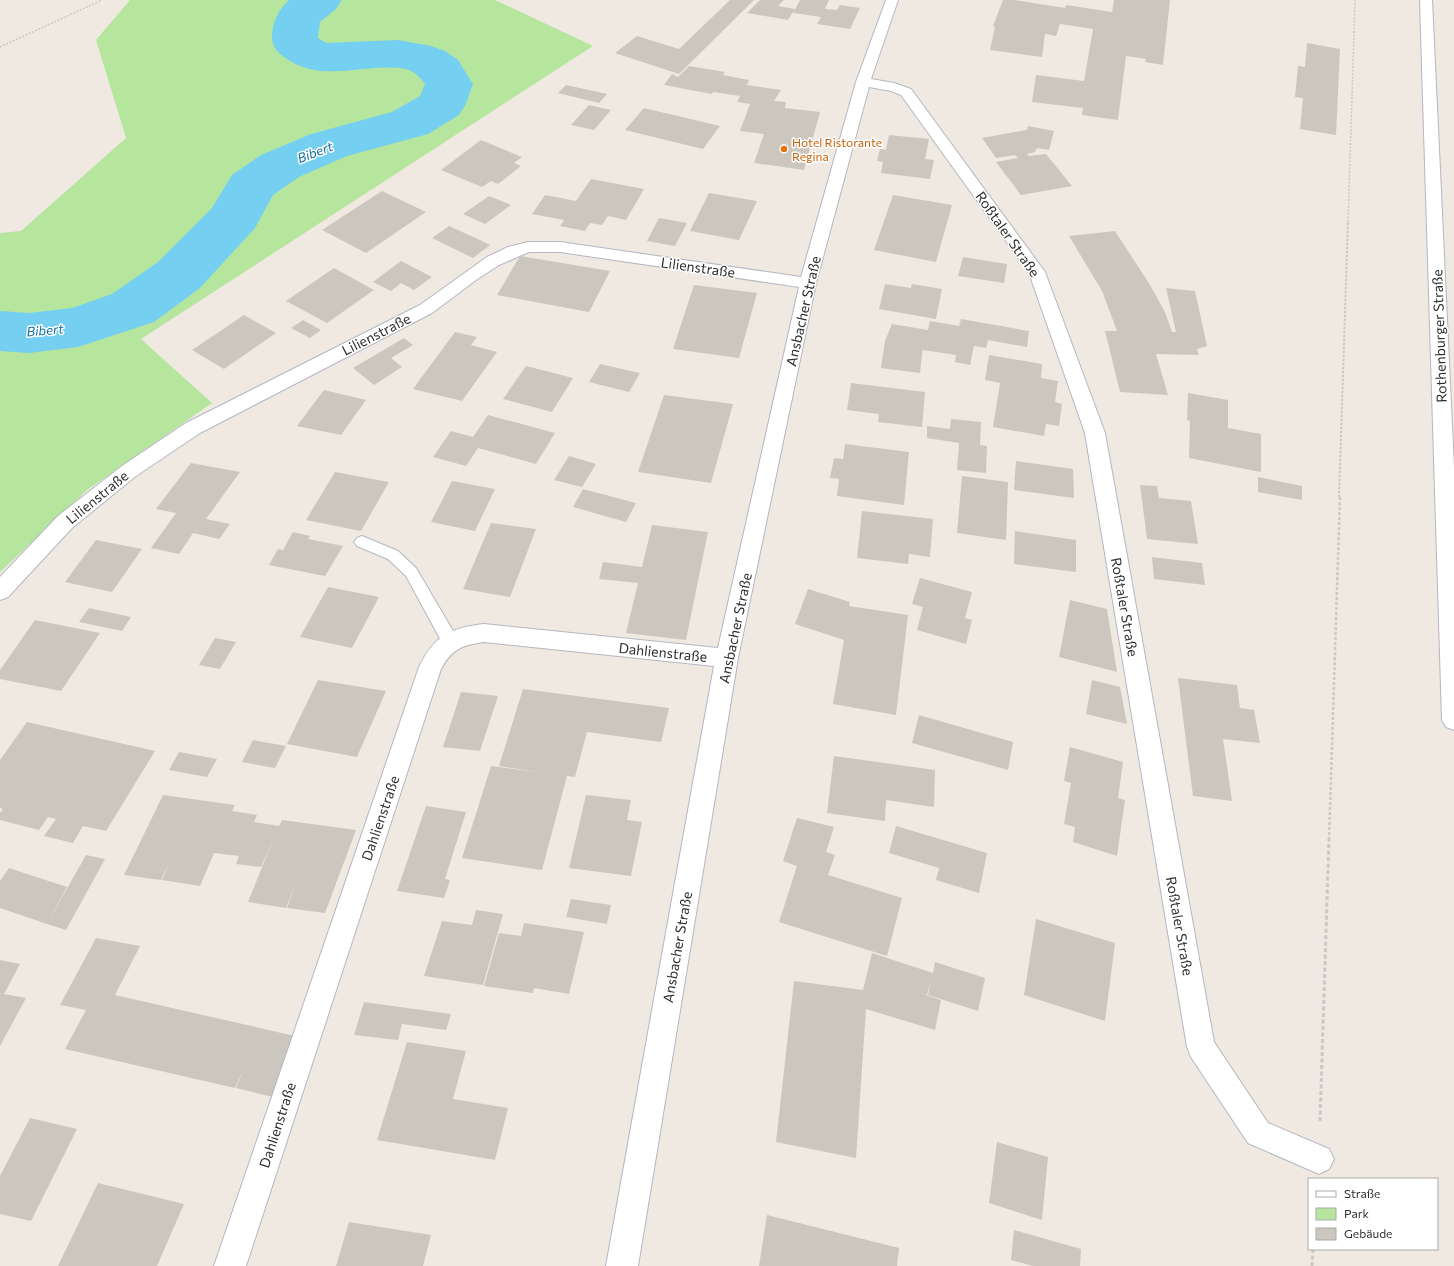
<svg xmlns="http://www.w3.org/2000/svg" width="1454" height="1266" viewBox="0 0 1454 1266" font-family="Commissioner,sans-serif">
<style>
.green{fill:#b6e59e}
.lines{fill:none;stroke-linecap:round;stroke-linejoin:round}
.river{fill:#75cff0;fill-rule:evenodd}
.building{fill:#cbc7bf}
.service-casing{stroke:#b4b7c1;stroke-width:2}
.minor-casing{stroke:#b4b7c1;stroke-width:2}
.secondary-casing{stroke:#b4b7c1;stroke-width:2}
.path-far3{stroke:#c9c9c9;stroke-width:1.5;stroke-dasharray:2 1.5;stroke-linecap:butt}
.path-far2{stroke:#c9c9c9;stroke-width:2;stroke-dasharray:2.5 1.5;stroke-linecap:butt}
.path-far1{stroke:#c9c9c9;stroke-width:2.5;stroke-dasharray:3 2;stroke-linecap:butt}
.path{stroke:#c9c9c9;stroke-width:3;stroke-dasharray:4 2.5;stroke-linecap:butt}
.service{fill:#fff;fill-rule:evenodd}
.minor{fill:#fff;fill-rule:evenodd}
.secondary{fill:#fff;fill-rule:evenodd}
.food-dot{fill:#e8710a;stroke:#fff;stroke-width:1.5}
.labels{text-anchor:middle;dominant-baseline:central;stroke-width:3;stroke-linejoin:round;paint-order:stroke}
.far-food-label{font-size:12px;fill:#c56008;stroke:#fff;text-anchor:start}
.far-water-label{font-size:13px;font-style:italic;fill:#0d6fa3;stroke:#fff}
.street-label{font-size:14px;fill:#2e2e2e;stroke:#fff}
</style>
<rect width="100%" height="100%" fill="#efe9e1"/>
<path class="green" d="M130 0H495L593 46 141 339 212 403 87 490 0 572V233L21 231 126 138 96 40Z"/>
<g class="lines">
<path class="river" d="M289 0H342L336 9 320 22 318 38 326 43 398 40 431 46 445 51 458 60 473 84 466 104 459 115 428 134 347 156 299 177 273 195 255 228 200 288 154 322 78 347 29 353 0 351V311L29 313 72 308 112 294 158 262 212 208 232 175 261 155 311 134 392 112 420 96 425 84C420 77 414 71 406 69 365 62 322 85 284 57 277 52 272 46 272 37 272 23 278 10 289 0Z"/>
</g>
<path class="building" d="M730 0H754L679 74 615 53 637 36 679 49Z
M760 0H784L778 6 795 9 788 20 747 13Z
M800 0H829L825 9 837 10 840 5 860 8 850 29 817 24 821 17 793 13Z
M1003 0H1015L1065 8 1066 5 1112 12 1114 0H1170L1163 65 1145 62 1146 59 1126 56 1118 120 1082 115 1083 108 1032 102 1036 75 1084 81 1093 29 1060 24 1056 36 1045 34 1042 57 990 50 995 27 993 26Z
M1307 43 1340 49 1336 135 1300 129 1303 98 1295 97 1298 66 1305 67Z
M689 66 725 72 723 75 749 80 747 85 781 90 774 101 786 102 785 108 820 112 804 170 754 163 764 134 740 131 750 104 737 102 740 96 713 92 712 94 664 85 672 74 678 77Z
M566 85 607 94 599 103 558 93Z
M589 105 611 110 594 130 571 125Z
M644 108 720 126 703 149 625 130Z
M1028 126 1054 131 1049 150 1037 148 1035 152 1027 154 1029 156 1046 154 1072 186 1021 195 996 162 1018 158 1015 155 996 158 982 138 1027 130Z
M889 135 929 139 925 159 934 160 930 179 881 173 883 162 877 161 880 149 886 150Z
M481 140 522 157 514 163 521 166 498 184 491 181 482 187 441 170Z
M591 179 644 189 626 220 608 216 602 225 590 223 585 231 560 226 564 220 532 214 545 195 576 201Z
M382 191 426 212 366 253 322 230Z
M709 193 757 201 739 240 690 231Z
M893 195 952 205 936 262 874 250Z
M489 196 511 205 485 224 463 214Z
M659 218 687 223 675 246 647 241Z
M449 226 480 240 490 245 473 258 432 238Z
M1115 231 1150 285 1165 312 1172 332H1176L1166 288 1195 291 1207 346 1197 349 1199 355 1156 354 1168 395 1120 392 1105 331H1117L1102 291 1069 236Z
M520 256 610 271 589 312 497 295Z
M963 257 1007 264 1004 283 958 276Z
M401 261 432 277 414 290 401 283 391 291 373 282Z
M334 268 374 290 327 323 286 301Z
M885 284 911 288 912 284 942 289 936 319 879 309Z
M694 285 757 293 739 358 673 349Z
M244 315 276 333 224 369 192 350Z
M961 319 1029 331 1027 347 988 340 986 348 974 346 970 365 955 362 956 355 923 350V346L920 373 881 368 885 341 892 324 928 330 930 321 959 326Z
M303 320 321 330 310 338 291 328Z
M455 332 477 337 471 345 497 352 462 401 413 389Z
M404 338 413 345 391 358 402 367 374 385 353 368Z
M989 355 1042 364 1041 378 1058 381 1055 402 1062 404 1059 426 1046 424 1044 436 993 427 1000 383 985 380Z
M600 364 640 373 629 392 589 382Z
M526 366 573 378 552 412 503 399Z
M851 383 925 392 922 427 878 422 880 405 879 414 847 410Z
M324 390 366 400 341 435 297 426Z
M1188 393 1228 400V428L1261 434V472L1189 458 1190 421 1187 420Z
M664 395 733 404 711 483 638 472Z
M488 415 555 433 536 464 478 448 466 466 433 457 451 431 473 437Z
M951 419 981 422 980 445 987 446 986 473 957 470 959 443 927 438V426L950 429Z
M845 444 909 452 904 505 837 496 839 479 830 478 834 458 843 459Z
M569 456 596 464 582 487 554 480Z
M1016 461 1073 469 1074 498 1014 490Z
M191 463 240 472 206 519 230 524 219 539 193 533 179 554 151 548 176 513 156 509Z
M335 472 389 482 361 531 306 520Z
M962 476 1008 482 1006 540 957 533Z
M1258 477 1302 486V500L1258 492Z
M452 481 495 489 475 531 431 522Z
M1140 485 1157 486 1159 498 1191 501 1198 544 1147 539Z
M583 489 636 503 626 522 573 507Z
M862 511 933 519 930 557 909 554 908 564 857 558Z
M491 523 536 529 510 597 463 589Z
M652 525 708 532 686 640 626 633 638 583 599 579 603 562 642 567Z
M1015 531 1076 540V572L1014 564Z
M293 532 310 536 308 539 343 546 325 576 269 565 278 549 283 550Z
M96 540 142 549 112 592 65 582Z
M1152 557 1202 563 1205 585 1154 579Z
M920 578 972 592 965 618 972 620 966 644 917 630 923 607 912 604Z
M328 587 379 597 352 648 300 637Z
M808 589 850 602 849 606 908 615 896 715 833 704 844 640 795 624Z
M1070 600 1107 609 1117 672 1059 657Z
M89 608 131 617 122 631 79 622Z
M35 620 100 633 61 691 0 679V670Z
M215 638 236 642 220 669 199 665Z
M1178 678 1237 685 1240 708 1254 710 1260 743 1223 739 1232 801 1193 796Z
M318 680 386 691 357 757 287 744Z
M1092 680 1120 687 1127 724 1086 714Z
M523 689 669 708 661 742 587 732 575 777 567 776 542 870 462 858 491 766 544 773 499 766Z
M461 692 498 696 480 751 443 747Z
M919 715 1013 742 1008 770 912 743Z
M27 722 155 751 106 831 83 826 73 843 44 836 56 819 48 817 39 830 0 820V813L3 809 0 808V760Z
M253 740 286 746 275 768 242 762Z
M1070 747 1123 762 1118 798 1125 800 1117 856 1073 842 1075 827 1064 824 1071 783 1064 781Z
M179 752 217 759 207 777 169 770Z
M834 756 935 770 934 807 886 800 885 821 827 813Z
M163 795 235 805 232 811 257 815 247 838 254 822 279 826 282 820 356 830 325 913 287 908 296 883 286 908 248 902 275 835 261 867 236 864 239 856 214 853 200 886 162 880 170 861 161 880 124 875Z
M586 795 631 800 627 820 642 822 631 876 569 868Z
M426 806 466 812 445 879 450 880 444 898 397 891Z
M797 818 834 827 826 852 835 855 828 875 902 898 887 956 779 922 797 866 783 861Z
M896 826 987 853 979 893 936 880 939 868 889 853Z
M86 855 105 859 66 930 47 924Z
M9 868 67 887 47 924 0 908V881Z
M571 899 611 905 607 924 566 917Z
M476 910 503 914 483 985 424 976 442 921 472 925Z
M1036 919 1115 943 1105 1021 1024 995Z
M524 923 584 932 569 994 534 988 533 993 484 986 499 933 521 936Z
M96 938 140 946 115 995 295 1036 273 1097 236 1088 245 1067 235 1088 65 1049 86 1010 60 1005Z
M872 953 933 973 935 962 985 978 978 1011 928 995 931 980 927 995 917 992 941 1000 935 1030 866 1009 856 1158 776 1142 794 981 863 990Z
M0 960 20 964 4 994 26 998 0 1046Z
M364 1002 407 1008 451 1014 446 1030 402 1024 398 1040 354 1035Z
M407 1042 466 1051 453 1099 508 1108 495 1160 377 1140Z
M30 1118 77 1129 31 1221 0 1214V1176Z
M997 1142 1048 1157 1042 1220 989 1203Z
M98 1183 184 1204 157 1266H58Z
M767 1215 899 1248 897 1266H759Z
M349 1222 431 1235 423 1266H336Z
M1014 1230 1081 1249 1080 1266H1033L1011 1260Z"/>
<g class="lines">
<defs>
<path id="service" d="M362 536 398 551 416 568 456 636 458 641 456 646 450 648 444 646 406 576 388 559 357 546 354 542 357 538Z"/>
<path id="minor" d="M886 0H898L871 79 894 83 911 89 1045 272 1105 433 1214 1042 1268 1123 1329 1149 1334 1159 1329 1169 1319 1174 1248 1143 1191 1057 1187 1047 1085 433 1029 273 901 95 891 91 869 87 816 283 738 658 638 1266H606L714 666 484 642C462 645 452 649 441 669L246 1266H214L419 667C434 636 450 628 484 624L718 648 799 287 560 252H529L499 265 476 280 432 313 200 433 136 476 72 528 8 597 0 600V577L58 516 122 466 186 423 420 305 487 257 508 247 528 242H560L801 277 856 82Z"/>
<path id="secondary" d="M1420 0H1432L1454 468V730L1446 727 1442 720Z"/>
</defs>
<use href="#service" class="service-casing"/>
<use href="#minor" class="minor-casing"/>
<use href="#secondary" class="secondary-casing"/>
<path class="path-far3" d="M0 47 102 0
M1348 222 1355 0"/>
<path class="path-far2" d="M1339 497 1348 221"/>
<path class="path-far1" d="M1329 840 1340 496"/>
<path class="path" d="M1320 1121 1329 839
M1312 1266 1313 1249"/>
<use href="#service" class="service"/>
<use href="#minor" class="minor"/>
<use href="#secondary" class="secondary"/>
</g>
<circle class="food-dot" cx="784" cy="149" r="4"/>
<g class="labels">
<g class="far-food-label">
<text x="792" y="142">Hotel Ristorante<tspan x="792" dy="14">Regina</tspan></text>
</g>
<g class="far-water-label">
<text transform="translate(315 152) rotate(-21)">Bibert</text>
<text transform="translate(45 330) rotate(-5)">Bibert</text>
</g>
<g class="street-label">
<text transform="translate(1008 234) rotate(55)">Roßtaler Straße</text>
<text transform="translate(698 267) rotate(8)">Lilienstraße</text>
<text transform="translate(803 311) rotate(-77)">Ansbacher Straße</text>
<text transform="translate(376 334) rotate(-27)">Lilienstraße</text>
<text transform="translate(1439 336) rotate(-92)">Rothenburger Straße</text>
<text transform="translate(97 497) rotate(-39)">Lilienstraße</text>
<text transform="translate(1125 607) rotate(80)">Roßtaler Straße</text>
<text transform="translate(735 628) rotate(-78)">Ansbacher Straße</text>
<text transform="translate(663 652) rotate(6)">Dahlienstraße</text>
<text transform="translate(380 818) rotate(-71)">Dahlienstraße</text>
<text transform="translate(1180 926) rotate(80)">Roßtaler Straße</text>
<text transform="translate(677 947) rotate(-80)">Ansbacher Straße</text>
<text transform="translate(277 1125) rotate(-72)">Dahlienstraße</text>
</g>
</g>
<rect x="1308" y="1178" width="130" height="72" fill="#ffffff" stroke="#ababab"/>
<rect x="1316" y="1191" width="20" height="6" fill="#ffffff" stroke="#ababab"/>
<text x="1344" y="1198" font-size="12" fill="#2e2e2e">Straße</text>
<rect x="1316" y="1208" width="20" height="12" fill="#b6e59e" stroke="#ababab"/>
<text x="1344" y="1218" font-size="12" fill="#2e2e2e">Park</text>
<rect x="1316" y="1228" width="20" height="12" fill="#cbc7bf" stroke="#ababab"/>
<text x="1344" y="1238" font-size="12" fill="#2e2e2e">Gebäude</text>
</svg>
